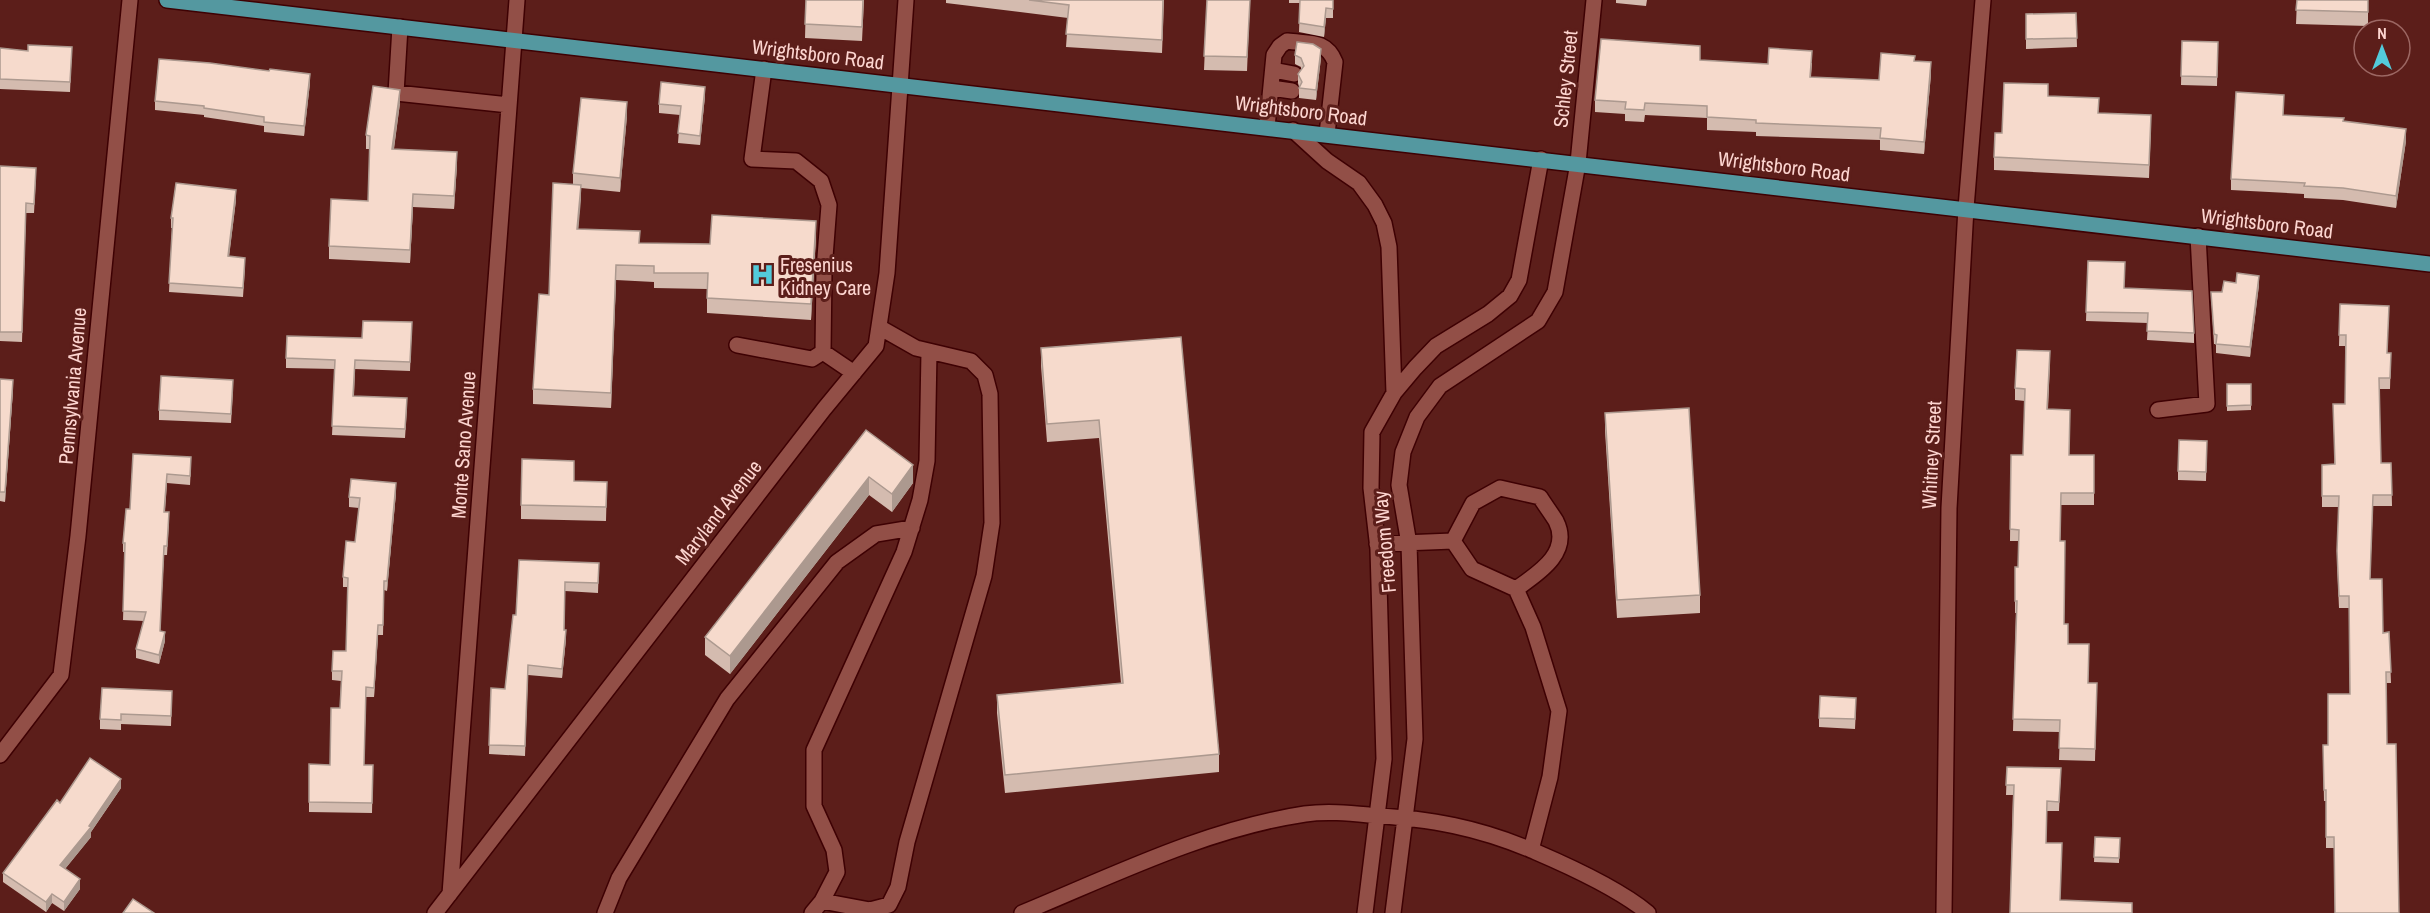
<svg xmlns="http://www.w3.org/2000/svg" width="2430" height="913" viewBox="0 0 2430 913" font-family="'Archivo Narrow',sans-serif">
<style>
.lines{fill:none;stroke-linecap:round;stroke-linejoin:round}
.minor-casing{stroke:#3e0103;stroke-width:18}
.major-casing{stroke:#3e0103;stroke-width:18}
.minor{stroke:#924f47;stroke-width:15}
.major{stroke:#5498a0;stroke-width:15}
.wall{fill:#d4bbaf}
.shaded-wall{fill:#ac998f}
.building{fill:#f6dacc;stroke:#ac998f;stroke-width:1.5}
.labels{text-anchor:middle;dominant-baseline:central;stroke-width:6;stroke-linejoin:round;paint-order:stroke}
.street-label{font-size:20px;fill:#fdd5d0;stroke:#5c1e1a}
.poi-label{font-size:20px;fill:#fdd5d0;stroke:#5c1e1a;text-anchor:start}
</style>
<rect width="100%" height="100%" fill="#5c1e1a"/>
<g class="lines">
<defs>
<path id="minor" d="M400 27 396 93 509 105
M764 69 752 159 796 161 821 181 829 205 824 270 823 352 854 373
M1273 70 1294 74
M1271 88 1292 91
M1267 127 1274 55 1280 46 1287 41C1308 44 1326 39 1335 62L1327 134
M1293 130 1327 161 1359 183 1375 205 1384 223 1389 247 1394 393
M737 345 812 359 823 352
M2158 410 2207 404 2198 236
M1453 541 1472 569 1516 589
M1377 544 1453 541 1473 503 1500 488 1540 497C1545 505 1551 513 1556 521 1572 553 1537 574 1516 589L1533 627 1559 711 1550 777 1531 850
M0 755 61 675 78 536 130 0
M450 894 517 0
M822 901 870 910 889 905 898 887 907 842 984 576 992 523 990 394 985 375 971 361 916 348 879 327
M435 913 824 409 876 346 887 273 906 0
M605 913 619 878 727 699 837 562 876 534 912 528
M812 913 822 901 837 872 834 850 814 806V750L904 552 920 500 927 461 929 352
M1022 913C1114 875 1206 829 1305 814 1326 811 1348 813 1369 815 1431 819 1478 827 1536 852 1571 867 1619 889 1648 913
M1365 913 1384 759 1378 549 1371 488 1372 432 1394 393 1415 368 1436 346 1488 314 1510 296 1519 280 1541 159
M1393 913 1415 739 1409 544 1399 485 1403 452 1417 417 1440 386 1538 321 1555 292 1578 163 1594 0
M1944 913 1949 508 1966 208 1983 0"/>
<path id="major" d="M167 0 2430 264"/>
</defs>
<use href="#minor" class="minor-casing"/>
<use href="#major" class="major-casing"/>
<use href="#minor" class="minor"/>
<use href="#major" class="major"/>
</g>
<path class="wall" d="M806 0H864L862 41 805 38Z
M946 0H1164L1162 53 1066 47 1068 18 946 3Z
M1207 0H1250L1247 71 1204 70Z
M1289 0H1333V18H1326L1324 37 1299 32 1300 3H1289Z
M1616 0H1647L1646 6 1616 3Z
M2297 0H2368V26L2296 24Z
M2076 13 2077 47 2026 49V14Z
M2182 41 2218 42 2217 86 2181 85Z
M72 47 70 92 0 89V48L28 51Z
M1295 55 1321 58 1316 100 1299 98V87L1298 83V74L1301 69V67L1295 64Z
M1700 60 1768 64 1812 63 1811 77 1879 80 1915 61 1931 74 1924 154 1880 150V140L1756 136V132L1707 130V118L1645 115 1644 122 1625 121V114L1595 112V100Z
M310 83 304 136 264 132V126L204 117V115L155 110V101Z
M705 96 700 145 678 143 680 115 659 113V104Z
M2048 96 2099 113 2151 128 2149 178 1994 170V157L2002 133Z
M400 103 394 149 457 165 454 209 413 207 410 263 329 259V246L368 201 370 149H366V135Z
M2283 115 2343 121 2406 141 2396 208 2343 200 2304 198V194L2231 190V179Z
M627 116 620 192 581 188 578 229 640 243 710 244 816 237 811 320 707 313V289L654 288V282L616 280 611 408 533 404V389L549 295 573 184V173Z
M0 166 36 177 34 213H26L22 342 0 341Z
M236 200 229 256 245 267 243 297 169 292 172 228H171V218Z
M2088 261 2125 288 2194 333V343L2147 340 2148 323 2086 321Z
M2259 285 2250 357 2216 353V344H2214L2211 292H2222Z
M2340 304 2387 353H2391L2390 389H2379L2381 463H2391L2392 506H2373L2370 579 2383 633 2389 632 2391 683H2386L2334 848H2326V801H2324L2323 745H2328L2350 694 2349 608H2339L2337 562 2339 507H2322V465L2334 464 2345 404V346H2339Z
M412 322 410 371 355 369 354 396 407 408 405 438 332 435 335 369 286 368V358L362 338Z
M1181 337 1219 754V772L1005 793 997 713V695L1121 683 1099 438 1047 442 1041 366V348Z
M2050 363 2048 409 2069 455H2094V505H2061L2060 541 2064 624 2068 644 2088 683H2097L2095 761 2059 760 2060 732 2013 731 2016 613H2015V567H2018L2019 541H2010L2011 455H2023L2025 401 2015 400V388Z
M0 379 13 390 5 502 0 501Z
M2227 384H2251V410L2227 411Z
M233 390 231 423 159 420V410Z
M1605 413 1700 595V613L1617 618 1605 431Z
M866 430 913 483 892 512 869 495 730 674 705 655V637Z
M2207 441 2206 481 2178 480V471Z
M133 454 191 466 190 485 167 483 165 512 169 521 167 555H164L160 631 165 641 159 664 136 658V649L144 621 123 620 125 552H123V543L130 509Z
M574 481 607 482 606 521 521 519V505Z
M396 493 387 591 384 590 383 635H378L374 697H366L364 765H373L372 813 309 812V764L330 765 340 708 341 681 332 680V671L346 651 348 587H343V577L355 542 359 508 349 507V497Z
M519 560 599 563 598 593 565 591 564 630 566 639 562 678 528 675 525 756 489 754 491 688 505 689 516 615Z
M172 691 171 726 121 724V730L100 729V719Z
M1856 708 1855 729 1819 727V718Z
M2007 767 2061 768 2059 811H2047L2010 913 2013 795H2006Z
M121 788 91 832V837L65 869 80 889 64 911 52 903 46 912 3 882V873L60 803Z
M2095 837 2120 838 2119 863 2094 862Z"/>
<path class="shaded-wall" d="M1326 8V18L1324 37V27Z
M1321 49V58L1316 100V90Z
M1931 62V74L1924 154V142Z
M310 74V83L304 136V126Z
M705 87V96L700 145V136Z
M400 90V103L392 162V149Z
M627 102V116L620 192V178Z
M2406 129V141L2396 208V196Z
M457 152V165L454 209V196Z
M581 185V200L577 245V229Z
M236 190V200L228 266V256Z
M413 194V207L410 263V250Z
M816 221V237L811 320V304Z
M616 265V280L611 408V393Z
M2259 276V285L2250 357V347Z
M13 380V390L5 502V492Z
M913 465V483L892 512V494Z
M869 477V495L730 674V656Z
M396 483V493L387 591V581Z
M378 625V635L374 697V688Z
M566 630V639L562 678V669Z
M165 632V641L159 664V655Z
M121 779V788L91 832V837L60 875V865L89 826Z
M80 879V889L64 911V902Z
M52 894V903L46 912V902Z"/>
<path class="building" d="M806 0H863L862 27 805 24Z
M1029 0H1163L1162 40 1066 34 1069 5Z
M1207 0H1250L1247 57 1204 56Z
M1300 0H1333V9L1326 8 1324 27 1299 23Z
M2297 0H2368V12L2296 10Z
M2076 13 2077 38 2026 39V14Z
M1601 39 1700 46V60L1768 64 1769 48 1812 51 1810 77 1879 80 1881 53 1915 56 1914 61 1931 62 1924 142 1880 138 1881 128 1756 123V120L1707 117V106L1645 103 1644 110 1625 109 1626 102 1595 100Z
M2182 41 2218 42 2217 77 2181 76Z
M1297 42 1313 44 1321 49 1316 90 1299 88 1302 82 1298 74 1304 66 1301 58 1295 55Z
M28 45 72 47 70 82 0 79V48L28 51Z
M159 59 210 63 269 71 270 69 310 74 304 126 264 122V117L204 108V106L155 101Z
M661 82 705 87 700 136 678 133 681 106 659 104Z
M2004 83 2048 84V96L2099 98 2098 113 2151 115 2149 165 1994 157 1995 133H2002Z
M373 86 400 90 392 149 457 152 454 196 413 194 410 250 329 246 331 199 368 201 370 136 366 135Z
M2236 92 2284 95 2283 115 2344 118 2343 121 2406 129 2396 196 2343 188 2304 186 2305 183 2231 179Z
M581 98 627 102 620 178 573 173Z
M0 166 36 168 34 204 26 203 22 332H0Z
M176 183 236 190 228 256 245 258 243 288 169 283 173 218H171Z
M553 183 581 185 577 229 640 231 639 243 710 244 712 215 816 221 811 304 707 298 708 273H654V266L616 265 611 393 533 389 539 294 549 295Z
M2088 261 2125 262 2124 288 2192 291 2194 333 2147 331 2148 313 2086 312Z
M2237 273 2259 276 2250 347 2216 344 2217 335 2214 334 2211 292H2222L2224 281 2236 283Z
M2340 304 2389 306 2387 353H2391L2390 378H2379L2381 463H2391L2392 495H2373L2370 579H2382L2383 633 2389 632 2391 672H2386L2387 744H2396L2399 913H2335L2334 837H2326V790H2324L2323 745H2328V694H2350L2349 596H2339L2337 551 2339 496H2322V465L2335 464 2333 404H2345L2346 335H2339Z
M363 321 412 322 410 362 355 360 353 396 407 398 405 429 332 426 335 360 286 358 287 336 362 338Z
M1181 337 1219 754 1005 775 997 695 1123 683 1099 420 1047 424 1041 348Z
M2017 350 2050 351 2047 409 2070 410 2069 455H2094V493H2061L2060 541H2065L2064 624H2068V644H2089L2088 683H2097L2095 749 2059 748 2060 720 2013 719 2017 601H2015V567H2018L2019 530 2010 529 2011 455H2023L2025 389 2015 388Z
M161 376 233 380 231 414 159 410Z
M0 379 13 380 5 492H0Z
M2227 384H2251V405L2227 406Z
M1689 408 1700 595 1617 600 1605 413Z
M866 430 913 465 892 494 869 477 730 656 705 637Z
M2179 440 2207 441 2206 472 2178 471Z
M133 454 191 457 190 476 167 474 164 512H169L167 546H164L160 631 165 632 159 655 136 649 146 612 123 611 125 543H123L126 509H130Z
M522 459 574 461V481L607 482 606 507 521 505Z
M351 479 396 483 387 581H384L383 625H378L374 688 366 687 364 765H373L372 803 309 802V764L330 765 331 708H340L342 671H332L333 651H346L348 578 343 577 346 541 355 542 360 498 349 497Z
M519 560 599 563 598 583 565 582 564 630H566L562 669 528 665 525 746 489 745 491 688 505 689 513 615H516Z
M102 688 172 691 171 716 121 714V720L100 719Z
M1820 696 1856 698 1855 719 1819 718Z
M90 758 121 779 89 826 91 827 60 865 80 879 64 902 52 894 46 902 3 873 57 800 60 803Z
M2007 767 2061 768 2059 802 2047 801 2046 843H2062L2060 900 2132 903V913H2010L2014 785H2006Z
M2095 837 2120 838 2119 858 2094 857Z
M133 899 154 913H123Z"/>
<defs>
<symbol id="hospital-bare" viewBox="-9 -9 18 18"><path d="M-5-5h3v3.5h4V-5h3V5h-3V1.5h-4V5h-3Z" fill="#53cbdb" stroke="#5c1e1a" stroke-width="2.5" paint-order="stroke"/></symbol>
</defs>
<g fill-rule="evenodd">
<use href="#hospital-bare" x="746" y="258" width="33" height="33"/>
</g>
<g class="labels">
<g class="street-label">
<text transform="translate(818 54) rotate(7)">Wrightsboro Road</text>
<text transform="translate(1565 79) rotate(-84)">Schley Street</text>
<text transform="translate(1301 110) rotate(7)">Wrightsboro Road</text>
<text transform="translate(1784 166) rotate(7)">Wrightsboro Road</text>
<text transform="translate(2267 223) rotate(7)">Wrightsboro Road</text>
<text transform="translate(72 386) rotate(-85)">Pennsylvania Avenue</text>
<text transform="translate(463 445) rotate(-86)">Monte Sano Avenue</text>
<text transform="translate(1931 455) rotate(-87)">Whitney Street</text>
<text transform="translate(718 512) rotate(-52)">Maryland Avenue</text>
<text transform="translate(1384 542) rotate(-95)">Freedom Way</text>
</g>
<g class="poi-label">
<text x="780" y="264">Fresenius<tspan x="780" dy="23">Kidney Care</tspan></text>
</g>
</g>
<g transform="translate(2382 48)"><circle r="28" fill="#5c1e1a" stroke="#9c6763" stroke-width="1.5"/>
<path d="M0-4.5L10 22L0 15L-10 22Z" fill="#53cbdb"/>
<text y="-9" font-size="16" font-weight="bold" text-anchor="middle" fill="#fdd5d0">N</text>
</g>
</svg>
